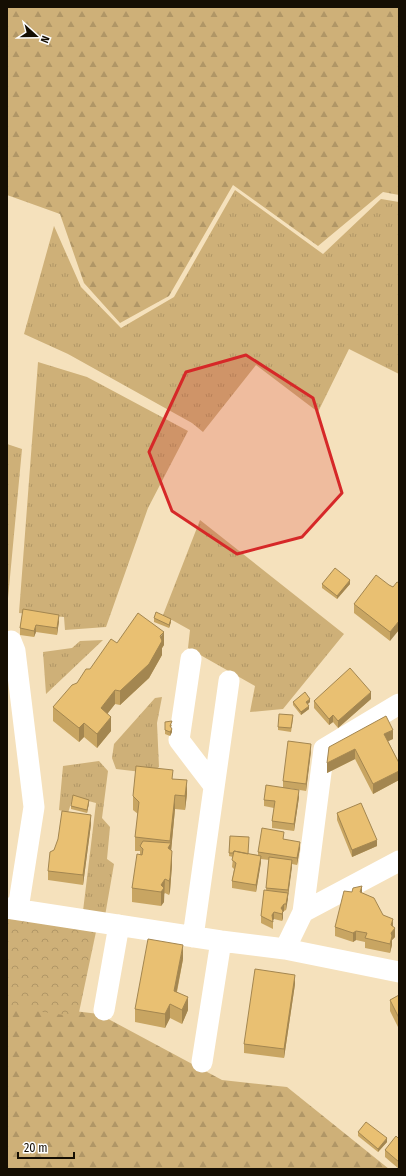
<svg xmlns="http://www.w3.org/2000/svg" width="406" height="1176" viewBox="0 0 406 1176" font-family="'Fira Sans Condensed',sans-serif">
<style>
.grass{fill:url(#grass-tufts)}
.forest{fill:url(#forest-firs)}
.park{fill:url(#park-crowns)}
.lines{fill:none;stroke-linecap:round;stroke-linejoin:round}
.minor{stroke:#fff;stroke-width:21}
.wall{fill:#c8a562}
.shaded-wall{fill:#a38650}
.building{fill:#e9c072;stroke:#a38650}
.marked{fill:#d62828;fill-opacity:0.2;stroke:#d62828;stroke-width:3;stroke-linejoin:round}
</style>
<defs>
<pattern id="grass-tufts" width="24" height="20" patternUnits="userSpaceOnUse"><rect width="24" height="20" fill="#ceb078"/><path d="M3 7l-1-3M5 7V3M7 7l1-3M15 17l-1-3M17 17v-4M19 17l1-3" fill="none" stroke="#b09666"/></pattern>
<pattern id="forest-firs" width="22" height="20" patternUnits="userSpaceOnUse"><rect width="22" height="20" fill="#ceb078"/><path d="M5 1l3.5 6h-7zM16 11l3.5 6h-7z" fill="#b09666"/></pattern>
<pattern id="park-crowns" width="20" height="18" patternUnits="userSpaceOnUse"><rect width="20" height="18" fill="#ceb078"/><path d="M2 6a3 3 0 1 1 6 0M12 15a3 3 0 1 1 6 0" fill="none" stroke="#b09666"/></pattern>
</defs>
<rect width="100%" height="100%" fill="#f5e1bc"/>
<path class="grass" d="M235 190 323 254 381 199 399 202V374L349 349 318 412 256 365 203 432 192 423 68 354 24 334 54 226 81 287 121 328 174 297Z
M38 362 87 377 188 431 148 508 106 627 65 630 64 617 19 613Z
M7 444 22 449 7 609Z
M200 520 344 634 283 709 250 712 255 686 188 648 190 630 163 615Z
M103 640 46 694 43 652 72 648 80 641Z
M162 697 157 723 159 767 150 773 116 769 112 758 114 744 155 698Z
M99 761 108 771 102 818 110 827 107 859 114 864 105 916 83 911 96 803 73 797 68 813 59 810 63 766Z"/>
<path class="forest" d="M7 7H399V195L383 192 318 246 233 185 169 296 120 323 84 283 60 214 7 195Z
M7 1003 99 1014 222 1080 287 1087 389 1169H7Z"/>
<path class="park" d="M7 917 97 927 78 1017 7 1007Z"/>
<g class="lines">
<path class="minor" d="M11 641 15 651 34 807 18 909
M191 659 179 740 214 786
M7 908 221 941 285 949 399 972
M303 912 399 861
M193 937 229 681
M285 949 303 912 324 749 399 704
M104 1010 119 925
M202 1062 221 941"/>
</g>
<path class="wall" d="M322 584H350L337 599 322 588Z
M389 585 393 587 390 641 354 613V604Z
M23 609 59 621 57 635 36 632 34 637 20 635V628Z
M154 618 171 622 169 628 154 622Z
M117 643 164 645 162 648V655L149 678 120 705 115 704 107 714 111 731 97 748 84 737 79 742 53 721V707Z
M371 699 338 728 333 722 329 725 314 708V701Z
M293 702H310L307 704 309 709 301 715 293 705Z
M293 719 291 732 278 730V727Z
M165 722 172 725 171 727 172 732 170 736 165 734Z
M393 739 388 741 399 763V780L373 794 355 759 327 773 329 747Z
M311 751 306 791 288 788 299 797 294 831 272 828V821L274 808 264 806V800L283 788V781Z
M173 779 187 794 185 810 175 809 171 850 172 865 170 891 169 895 165 893 164 894V902L161 906 132 902V888L140 854V851H135V837L138 814 133 810V796Z
M89 803 87 813 71 809V806Z
M337 813 377 846 352 857 337 820Z
M91 824 83 885 48 880V871Z
M230 836 248 854 258 855V852L284 839 300 848 297 865 292 864 286 910 284 911 283 912V918L282 921 274 919 273 920V929L261 923V916L266 890 269 860 261 859V862L256 892 232 888V881L234 869 232 867 233 857 229 856Z
M352 892 362 893 393 926 395 937 392 940V945L390 953 365 948V942L356 940 353 942 335 936V927Z
M183 959 177 992 188 1010 182 1024 170 1018 165 1028 135 1022V1009Z
M295 984 284 1058 244 1053V1044Z
M399 995V1029L390 1011V1000Z
M358 1132 387 1142 378 1152 358 1136Z
M399 1139V1169L385 1157V1150Z"/>
<path class="shaded-wall" d="M350 580V584L337 599V596Z
M59 615V621L57 635V628Z
M171 619V622L169 628V625Z
M399 621V630L390 641V632Z
M36 625V632L34 637V631Z
M164 632V645L162 648V655L149 678 120 705V691Z
M115 690V704L101 722V708Z
M371 692V699L338 728V721Z
M310 699V702L306 706V702Z
M309 706V709L301 715V712Z
M333 715V722L329 725V719Z
M111 717V731L97 748V734Z
M84 723V737L79 742V728Z
M172 729V732L170 736V732Z
M393 730V739L384 743V734Z
M311 744V751L306 791V784Z
M355 749V759L327 773V763Z
M399 771V780L373 794V784Z
M187 780V794L185 810V796Z
M299 790V797L294 831V824Z
M175 795V809L171 852 168 848 170 844Z
M89 800V803L87 813V810Z
M91 815V824L83 885V875Z
M377 840V846L352 857V850Z
M300 842V848L297 865V858Z
M172 851V865L170 891 169 895V881Z
M261 856V862L256 892V885Z
M292 860V867L288 897V890Z
M165 879 164 902 161 906V885Z
M362 886V895L360 892Z
M288 893V899L286 910V904Z
M284 904V911L283 912V918L282 921V913L281 915V908Z
M274 912V919L272 921V915Z
M393 919V929L395 928V937L392 940V945L390 953 391 925Z
M356 931V940L353 942V933Z
M183 945V959L174 1005V991Z
M295 975V984L284 1058V1049Z
M188 997V1010L182 1024V1010Z
M170 1004V1018L165 1028V1014Z
M387 1138V1142L378 1152V1149Z"/>
<path class="building" d="M335 568 350 580 337 596 322 584Z
M376 575 389 585 393 587 397 582 399 583V621L390 632 354 604Z
M23 609 59 615 57 628 36 625 34 631 20 628Z
M156 612 171 619 169 625 154 618Z
M138 613 164 632 160 636 162 641 149 664 120 691 115 690 101 708 111 717 97 734 84 723 79 728 53 707 72 685 77 683 86 669H90L111 639 117 643Z
M350 668 371 692 338 721 333 715 329 719 314 701Z
M305 692 310 699 306 702 309 706 301 712 293 702Z
M279 714 293 715 291 728 278 727Z
M386 716 393 730 384 734 399 763V771L373 784 355 749 327 763 329 747Z
M172 721 170 726 172 729 170 732 165 730V722Z
M288 741 311 744 306 784 283 781Z
M136 766 173 770 172 779 187 780 185 796 175 795 170 841 135 837 139 802 133 796Z
M266 785 299 790 294 824 272 821 275 801 264 800Z
M73 795 89 800 87 810 71 806Z
M361 803 377 840 352 850 337 813Z
M62 811 91 815 83 875 48 871 50 852 54 850 58 839Z
M262 828 284 832 283 839 300 842 297 858 258 852Z
M230 836 249 837 248 854 234 851 233 853H229Z
M143 841 171 843 168 848 172 851 170 878 169 881 165 879 161 885 164 888 161 892 132 888 137 854 142 855 143 849 140 846Z
M234 851 261 856 256 885 232 881 236 863 232 860Z
M269 857 292 860 288 890 266 888Z
M362 886 360 892 374 898 383 915 393 919 391 925 395 928 391 933 392 936 390 944 365 938 367 933 356 931 353 933 335 927 344 891 352 892 353 888Z
M264 890 288 893 286 904H284L281 908 283 911 282 914 274 912 272 915 273 922 261 916Z
M148 939 183 945 174 991 188 997 182 1010 170 1004 165 1014 135 1009Z
M255 969 295 975 284 1049 244 1044Z
M399 995V1018L390 1000Z
M366 1122 387 1138 378 1149 358 1132Z
M396 1136 399 1139V1162L385 1150Z"/>
<path class="marked" d="M246 355 313 398 342 493 302 537 237 554 172 511 149 452 186 372Z"/>
<rect width="406" height="1176" fill="none" stroke="#150e03" stroke-width="16"/>
<g transform="translate(36 36) rotate(111)" stroke="#ffffff" stroke-width="3" paint-order="stroke">
<path d="M0-3L7 15L0 10L-7 15Z" fill="#150e03"/>
<text y="-6" font-size="11" font-weight="bold" text-anchor="middle" fill="#150e03">N</text>
</g>
<path d="M18 1152v6h56v-6" fill="none" stroke="#150e03" stroke-width="2"/>
<text x="24" y="1152" font-size="12" fill="#150e03" stroke="#ffffff" stroke-width="3" paint-order="stroke">20 m</text>
</svg>
